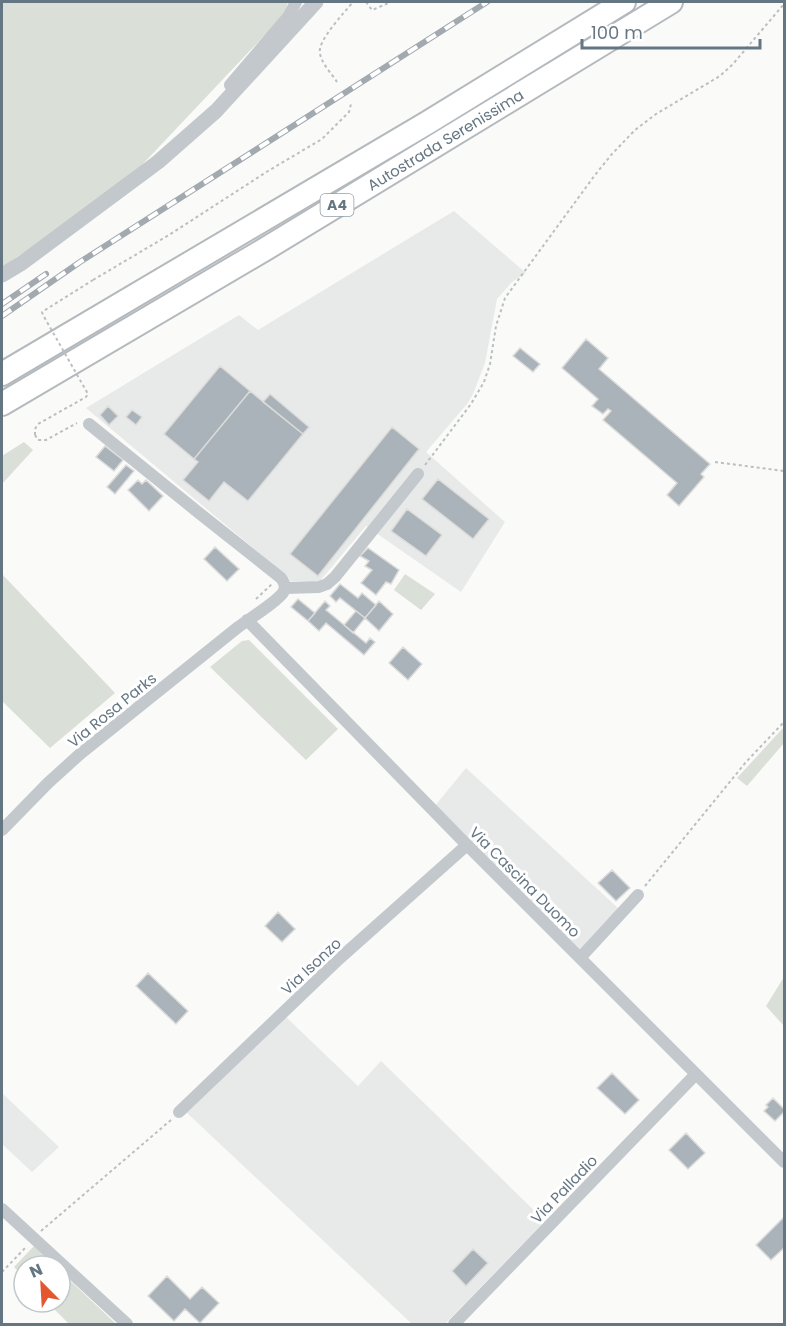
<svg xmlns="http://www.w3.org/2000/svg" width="786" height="1326" viewBox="0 0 786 1326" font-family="Poppins,sans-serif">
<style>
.built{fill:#e8e9e9}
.green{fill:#dadfd7}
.building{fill:#aab3b9;stroke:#dcdcda;stroke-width:1.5}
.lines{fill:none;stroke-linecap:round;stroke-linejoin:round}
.motorway-casing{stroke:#b4b9bd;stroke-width:26}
.path{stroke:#bbbfc2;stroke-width:2;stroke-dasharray:3 3;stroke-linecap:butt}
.minor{stroke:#c3c8cc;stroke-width:12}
.tertiary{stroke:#c3c8cc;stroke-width:15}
.motorway{stroke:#fff;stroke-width:22}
.rail-casing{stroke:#a2aab0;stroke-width:6}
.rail{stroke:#fff;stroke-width:4;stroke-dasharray:11;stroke-linecap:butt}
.path-bridge{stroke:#bbbfc2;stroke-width:2;stroke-dasharray:3 3;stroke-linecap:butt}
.labels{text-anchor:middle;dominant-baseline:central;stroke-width:6;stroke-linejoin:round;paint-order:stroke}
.shield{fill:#fff;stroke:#939fa8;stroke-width:1.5}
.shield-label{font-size:14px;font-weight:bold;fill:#657683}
.street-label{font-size:15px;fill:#657683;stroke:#fff}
</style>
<rect width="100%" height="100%" fill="#fafaf8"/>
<path class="built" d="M454 211 526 273 512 282 497 299 485 363 473 394 467 404 426 452 505 522 461 592 366 526 320 581H290L289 578 86 408 239 315 258 330Z
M466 768 619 909 580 952 434 807Z
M285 1016 358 1086 381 1061 545 1221 445 1324H412L186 1112Z
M2 1093 59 1147 32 1172 2 1144Z"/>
<path class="green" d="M2 2H288L285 11 279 20 140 167 70 222 2 267Z
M24 442 33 450 2 484V456Z
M2 574 115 693 50 748 2 701Z
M405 574 435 594 421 610 394 590Z
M249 640 338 729 306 760 210 667 242 641Z
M784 727V743L747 786 737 778Z
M784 977V1026L766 1006Z
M34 1246 54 1266H24V1277L14 1267Z
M60 1271 115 1323 114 1324H69L47 1302H60Z"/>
<path class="building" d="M586 339 608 358 599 369 710 464 701 474 704 477 679 506 667 495 677 483 603 420 611 411 608 409 603 414 592 406 598 399 562 368Z
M520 348 540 364 533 372 513 356Z
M220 366 250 391 194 459 164 434Z
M250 391 303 434 248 501 224 482 209 501 183 480 198 462 194 459Z
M270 394 309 427 303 434 263 402Z
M108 406 118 416 109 425 100 415Z
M132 410 142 417 136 425 126 417Z
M392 427 419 449 318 576 290 554Z
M105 446 123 460 114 471 96 457Z
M126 465 134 471 115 494 107 487Z
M438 479 489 519 473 539 422 499Z
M138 480 142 484 146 480 163 496 149 511 128 490Z
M407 509 442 535 426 556 391 531Z
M215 547 239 569 227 581 204 559Z
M368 548 399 570 391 584 386 582 376 595 361 583 372 570 365 566 369 561 360 556Z
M340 584 358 598 362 593 376 605 365 618 340 598 336 602 330 596Z
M298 599 315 613 308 621 291 607Z
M325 601 330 606 326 610 366 643 370 638 375 642 364 655 326 623 319 631 308 621Z
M379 601 393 614 379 631 365 618Z
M356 611 365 618 353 633 344 625Z
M403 647 422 664 408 680 389 663Z
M612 870 630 888 616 901 598 883Z
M278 912 295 929 282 942 265 926Z
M148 973 188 1011 176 1024 136 986Z
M612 1073 639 1100 625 1114 597 1088Z
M773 1098 784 1109V1112L775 1121 764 1111 768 1107 766 1105Z
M686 1133 705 1153 688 1169 669 1150Z
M784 1217V1248L771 1260 756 1245Z
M473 1249 488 1263 466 1286 452 1271Z
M167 1276 190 1299 202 1287 219 1303 200 1323 185 1309 174 1321 148 1296Z"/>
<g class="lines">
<defs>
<g id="motorway">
<path d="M2 374 427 123 624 2"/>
<path id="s1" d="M2 404 267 248 671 2"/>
</g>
</defs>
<use href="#motorway" class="motorway-casing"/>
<path class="path" d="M366 2 372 10 391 2
M337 82C332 74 321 63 320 53 317 41 345 12 353 2
M93 280 169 235 268 171 322 139 349 112 351 104
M35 435 38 440H46L77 423
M715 462 784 471
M425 465 471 404 484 382 490 364 496 326 505 298 595 175 612 154 635 130 656 114 720 76 733 64 784 4
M256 599 272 584
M645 886 746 762 784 722
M41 1231 171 1120
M2 1272 27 1246"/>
<path class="minor" d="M230 85 288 17 296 2
M285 588 319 587 327 584 335 577 418 474
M247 620 467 845 784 1162
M2 830 48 783 80 754 237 628C246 621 280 600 284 591 286 586 284 582 281 578L199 513 89 424
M580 958 638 895
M179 1112 339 959 467 845
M2 1209 127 1324
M454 1324 696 1074"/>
<path class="tertiary" d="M2 275 22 263 158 162 216 111 316 2"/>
<use href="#motorway" class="motorway"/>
<defs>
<path id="rail" d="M2 304 46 274
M2 316 80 262 487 2"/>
</defs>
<use href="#rail" class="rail-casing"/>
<use href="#rail" class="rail"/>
<path class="path-bridge" d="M35 435V429L38 424 86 397 88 394 43 315 42 312 93 280"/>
</g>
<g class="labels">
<rect class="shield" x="320.5" y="194" width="33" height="22" rx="4.5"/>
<g class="shield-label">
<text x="337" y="205">A4</text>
</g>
<g class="street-label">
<text stroke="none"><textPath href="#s1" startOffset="516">Autostrada Serenissima</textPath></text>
<text transform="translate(112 710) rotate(-39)">Via Rosa Parks</text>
<text transform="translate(525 882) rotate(45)">Via Cascina Duomo</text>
<text transform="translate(311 966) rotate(-43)">Via Isonzo</text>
<text transform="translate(564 1189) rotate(-46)">Via Palladio</text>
</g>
</g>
<rect width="786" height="1326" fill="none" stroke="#657683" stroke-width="6"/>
<g transform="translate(42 1284) rotate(336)"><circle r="28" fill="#ffffff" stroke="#c1c8cd" stroke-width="1.5"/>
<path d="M0-4.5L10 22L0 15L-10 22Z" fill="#e4572e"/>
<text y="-9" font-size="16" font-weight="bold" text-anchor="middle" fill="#657683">N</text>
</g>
<path d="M582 39v9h178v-9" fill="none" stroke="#657683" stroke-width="3"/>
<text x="591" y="39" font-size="18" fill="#657683" stroke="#ffffff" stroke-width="4.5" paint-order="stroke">100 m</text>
</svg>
